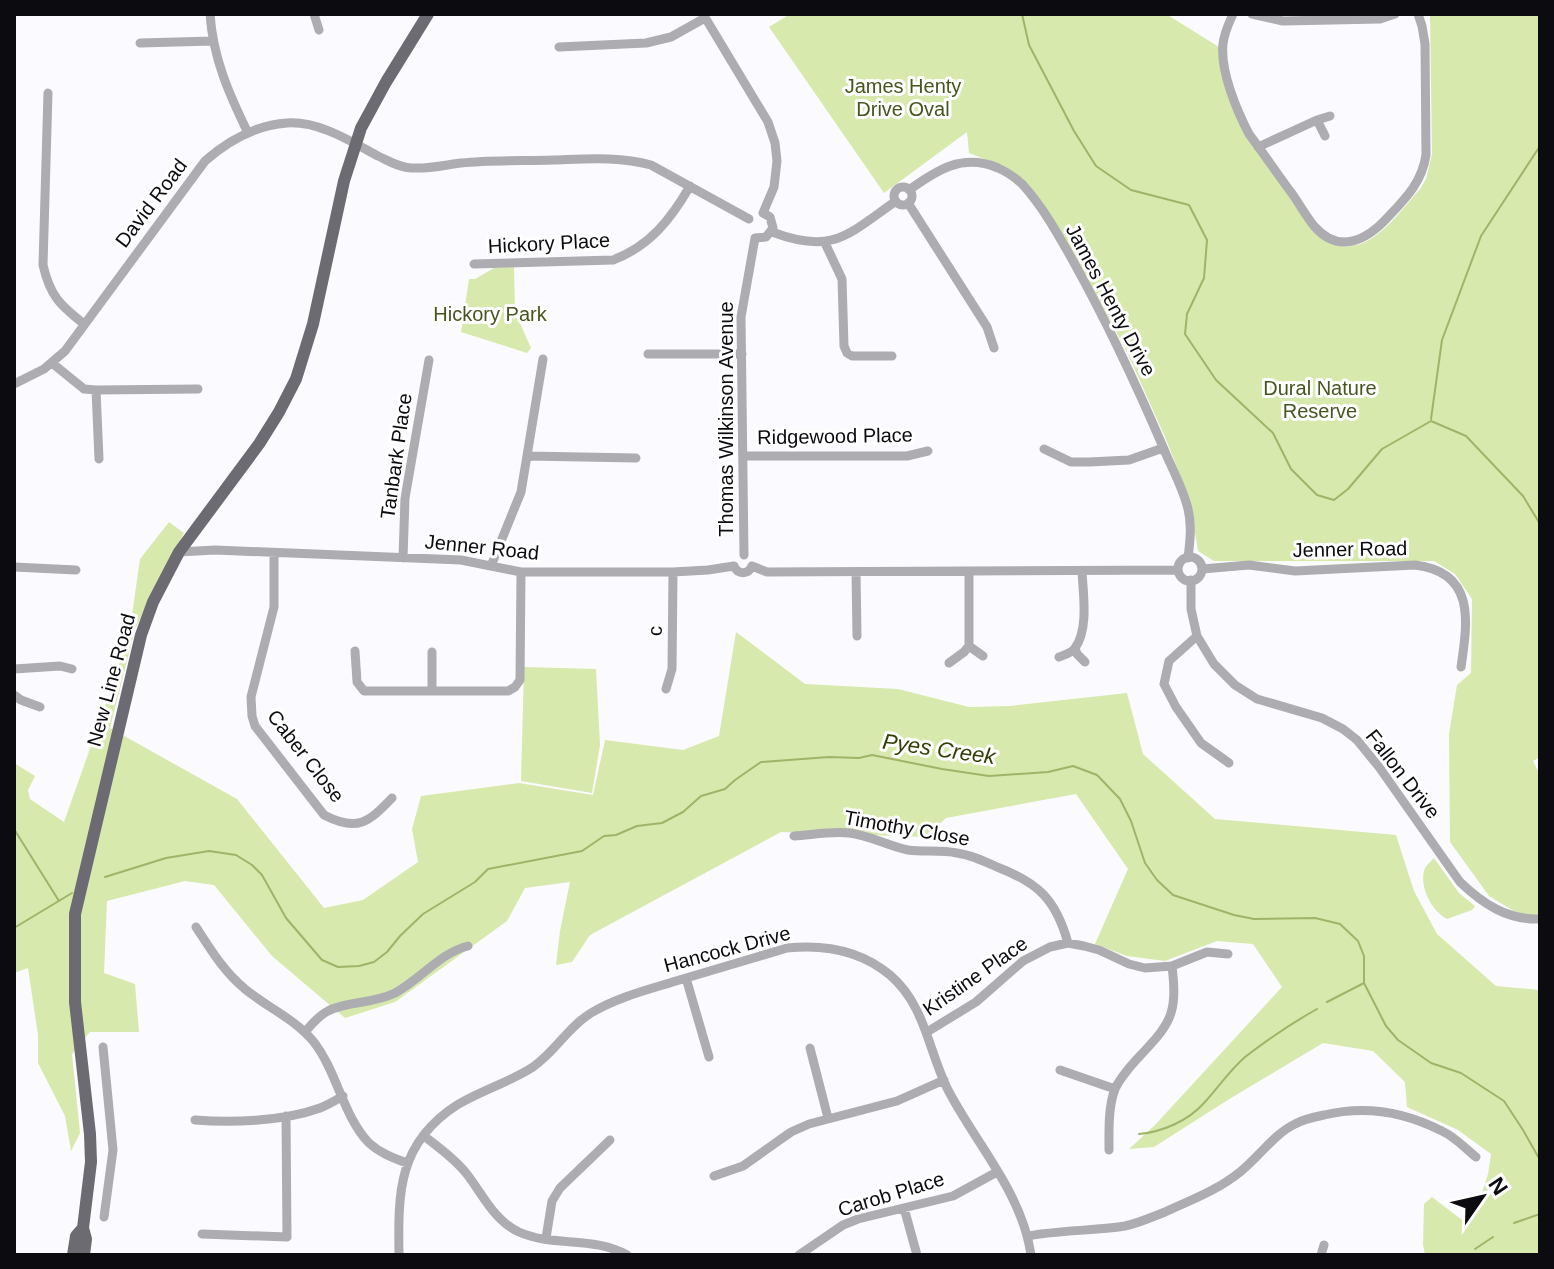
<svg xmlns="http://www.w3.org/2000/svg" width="1554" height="1269" viewBox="0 0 1554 1269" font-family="Helvetica,sans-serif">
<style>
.green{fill:#d7e9ad}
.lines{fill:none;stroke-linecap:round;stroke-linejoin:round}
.stream{stroke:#9fb468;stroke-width:2}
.minor{stroke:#acacb1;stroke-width:9}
.major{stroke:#6c6b74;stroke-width:12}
.labels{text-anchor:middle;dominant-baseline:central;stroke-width:6;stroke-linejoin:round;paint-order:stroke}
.park-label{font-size:20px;fill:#47551e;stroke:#fff}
.street-label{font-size:20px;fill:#0c0b0f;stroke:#fff}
.water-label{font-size:22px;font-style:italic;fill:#333f04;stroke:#fff}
</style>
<rect width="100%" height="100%" fill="#fbfaff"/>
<path class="green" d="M790 14H1166L1219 47 1245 134 1312 230C1358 273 1391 222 1420 189L1426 179 1432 154 1430 14H1540V757L1533 761 1540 775V915L1522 916 1489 896 1450 842 1449 734 1457 685 1471 673 1472 599 1455 574 1434 561H1214L1198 551 1189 497 1165 437 1127 352 1073 252 1009 169 969 153 967 132 884 193 769 27Z
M514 267 515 312 531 348 527 353 461 332 469 279H475L494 268Z
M169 522 184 533 135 629 110 728 237 799 324 908 363 900 418 862 412 829 421 796 519 783 593 795 605 740 683 750 719 736 736 632 805 684 898 689 969 707 1010 706 1127 693 1143 754 1215 819 1396 835 1414 891 1437 934 1496 986 1540 990V1255H1425L1423 1245 1424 1204 1432 1197 1462 1220 1477 1208 1488 1174 1491 1154 1458 1130 1407 1107 1405 1082 1373 1051 1323 1043 1231 1098 1154 1147 1129 1149 1155 1125 1282 987 1253 944 1217 941 1165 961 1127 956 1095 944 1128 869 1076 794 946 818 925 837 781 832 590 935 572 962 556 965 560 931 570 882 525 888 507 921 395 1002 345 1018 272 956 214 885 185 881 107 901 104 973 135 984 139 1032H90L72 1054 80 1133 71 1151 65 1116 38 1063V1035L28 968 14 973V763L35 776 28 790 30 799 64 822 115 678 131 622 140 559Z
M524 667 596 669 600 745 592 793 521 781Z
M1434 858 1459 893 1475 906 1472 910 1447 919C1432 911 1418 886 1425 868 1427 865 1432 860 1434 858Z"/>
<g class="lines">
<path class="stream" d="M1022 14 1029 45 1074 131 1096 166 1131 190 1189 205 1207 240 1204 278 1187 314 1185 334 1216 380 1273 433 1291 469 1317 495 1334 500 1348 489 1382 449 1431 421 1466 436 1523 496 1540 524
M1431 419 1442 340 1481 236 1540 146
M14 829 59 901
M105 877 166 858 209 851 236 855 252 865 262 875 286 918 322 960 338 967 359 966 374 962 387 952 400 936 423 914 475 882 488 869 582 851 604 836 616 835 637 826 662 823 683 812 701 796 725 789 735 780 761 762 829 757 859 758 872 755 942 769 989 776 1048 772 1073 766 1097 775 1120 799 1131 821 1145 863 1157 880 1173 895 1234 915 1254 919 1315 918 1340 924 1358 941 1364 956V983L1386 1026 1398 1040 1431 1063 1461 1073 1504 1101 1523 1130 1540 1160
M14 928 72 893
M1327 1002 1364 983
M1139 1134C1162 1132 1188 1121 1204 1103 1218 1088 1229 1071 1245 1057 1267 1040 1292 1023 1317 1009
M1514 1223 1540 1214
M1475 1249 1493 1237"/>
<path class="minor" d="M210 14C213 58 229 94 248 133
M314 14 319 30
M703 14 768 122 775 143 777 161 774 187 763 213
M1233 14C1229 23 1224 33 1223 44 1220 71 1237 111 1249 134 1264 154 1278 175 1293 195 1300 205 1306 216 1314 226 1339 255 1367 240 1388 217 1406 198 1422 182 1426 155L1425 44 1422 26 1418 14
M1252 14 1283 21 1380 19 1395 14
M140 43 213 41
M559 47 646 43 671 37 705 18
M48 93 43 265C50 296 60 305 84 324
M1317 120 1330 116
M1258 147 1317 120 1325 136
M894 196a9 9 0 1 1 18 0a9 9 0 1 1-18 0Z
M909 190C937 170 962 153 998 168 1007 172 1016 178 1023 185 1043 207 1059 236 1073 261 1107 322 1136 384 1163 447 1171 467 1183 488 1188 509 1192 525 1190 542 1188 558
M908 203 987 327 994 348
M772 232C833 255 847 235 896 201
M755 238 766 237 773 228 770 217 763 213
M825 243 842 279 844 346 847 353 852 356H892
M474 264 613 260C650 246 671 219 690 186
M648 354H742
M52 363 84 389 96 390 198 389
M14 384 44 369 65 351 205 161C228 141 256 125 287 123 319 121 350 141 378 156 389 161 400 168 412 168 429 169 445 165 461 163 491 160 523 161 553 160 585 159 619 156 651 165L749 219
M96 390 99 459
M1044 449 1071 462H1089L1129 460 1163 448
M527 456 636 458
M743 456H907L928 451
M179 552 215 550 461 560 521 572H673L708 570 734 566
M274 553V607L251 697 252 716 255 726 324 815C357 832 368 823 392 798
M744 555 741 317 755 238
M1178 569a12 12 0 1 1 24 0a12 12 0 1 1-24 0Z
M403 558 405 498 429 360
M491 566 521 492 543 359
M734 566C738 575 748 575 752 566
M752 566 767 572 1178 570
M14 567 76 570
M1202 569 1249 565 1295 571 1415 565C1475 572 1468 620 1461 667
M856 572 857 636
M1191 580V609L1197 636 1214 664 1235 685 1257 699 1322 718 1343 729 1357 740 1379 767 1460 882C1483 904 1507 920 1540 919
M1197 636 1169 661 1164 684 1176 707 1201 743 1229 763
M969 646 983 656
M1075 648 1077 654 1085 662
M355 651 357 682 364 691H508L515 687 520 680 521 572
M432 652V691
M1059 657C1064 655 1072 653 1075 648 1089 629 1083 593 1082 571
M949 663 964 652 969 646V572
M14 669 60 666 72 669
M666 689 672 669 673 572
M14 695 21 700 40 707
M794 836C811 835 831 831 849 833 869 835 888 846 908 850 924 852 941 850 957 853 971 855 984 861 997 867 1039 883 1056 900 1068 943
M196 927C211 950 224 972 245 989 268 1008 295 1019 313 1041 337 1071 343 1116 369 1143 380 1153 393 1158 407 1163
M686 978 709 1057
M305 1032C312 1024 318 1016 328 1011 346 1001 373 1004 395 993 421 979 440 953 468 946
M927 1032 976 1002 1023 961 1050 947 1068 943 1084 946 1099 950 1129 964 1145 968 1172 966 1207 952 1228 954
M103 1047 113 1150 104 1217
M810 1048 828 1118
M1060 1070 1115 1089
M195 1120C233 1123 284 1121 320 1108 328 1105 336 1100 343 1096
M424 1136C438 1147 454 1158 466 1173 482 1193 494 1221 519 1232 552 1247 594 1236 627 1255
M1109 1150C1109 1131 1108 1107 1115 1089 1120 1078 1129 1068 1137 1059 1170 1024 1178 1016 1172 966
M714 1176 743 1166 791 1132 809 1124 897 1101 944 1080
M904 1208 917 1255
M202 1234 287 1237 286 1116
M1028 1236C1060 1230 1093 1231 1125 1226 1139 1223 1152 1217 1165 1212 1191 1200 1218 1190 1240 1172 1259 1157 1274 1134 1295 1124 1304 1119 1314 1117 1324 1115 1365 1105 1405 1112 1442 1131 1455 1137 1465 1148 1476 1157
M546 1238 552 1201 560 1188 610 1140
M399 1255C398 1192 398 1143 457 1105 482 1090 510 1082 533 1067 555 1052 568 1027 591 1013 618 997 647 990 676 981 713 970 750 959 787 948 825 944 860 950 890 975 925 1005 928 1049 947 1088 975 1143 1022 1192 1031 1255
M799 1255 843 1225 858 1219 953 1196 997 1172
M1321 1255 1324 1245"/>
<path class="major" d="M73 1255 76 1236 83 1228
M84 1255 86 1239 83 1228 91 1162 90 1134 75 1002V914L141 635 153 602 179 552 259 444 279 412 296 379 313 324 344 181 361 128 386 82 428 14"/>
</g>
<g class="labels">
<g class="park-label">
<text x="903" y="86">James Henty<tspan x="903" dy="23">Drive Oval</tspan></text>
<text x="490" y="314">Hickory Park</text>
<text x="1320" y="388">Dural Nature<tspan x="1320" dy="23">Reserve</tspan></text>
</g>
<g class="street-label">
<text transform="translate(151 203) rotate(-53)">David Road</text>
<text transform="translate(549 243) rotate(-3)">Hickory Place</text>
<text transform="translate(1111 300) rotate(62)">James Henty Drive</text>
<text transform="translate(726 419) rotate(-90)">Thomas Wilkinson Avenue</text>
<text transform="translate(835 436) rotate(-1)">Ridgewood Place</text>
<text transform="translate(396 456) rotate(-82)">Tanbark Place</text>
<text transform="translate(482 547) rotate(6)">Jenner Road</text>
<text transform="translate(1350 549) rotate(-1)">Jenner Road</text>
<text transform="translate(655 631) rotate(-90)">c</text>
<text transform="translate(111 680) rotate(-75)">New Line Road</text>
<text transform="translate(306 756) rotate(52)">Caber Close</text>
<text transform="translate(1403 774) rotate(52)">Fallon Drive</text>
<text transform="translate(907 828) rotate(10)">Timothy Close</text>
<text transform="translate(727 949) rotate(-15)">Hancock Drive</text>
<text transform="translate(975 976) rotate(-35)">Kristine Place</text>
<text transform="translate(891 1194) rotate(-17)">Carob Place</text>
</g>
<g class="water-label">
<text transform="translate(939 749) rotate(8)">Pyes Creek</text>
</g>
</g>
<rect width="1554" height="1269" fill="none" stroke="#0c0b0f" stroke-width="32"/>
<g transform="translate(1482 1197) rotate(56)" stroke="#ffffff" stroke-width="6" paint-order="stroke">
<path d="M0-6L14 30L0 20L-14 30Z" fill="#0c0b0f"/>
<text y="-12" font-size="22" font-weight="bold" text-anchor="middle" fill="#0c0b0f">N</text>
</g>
</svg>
